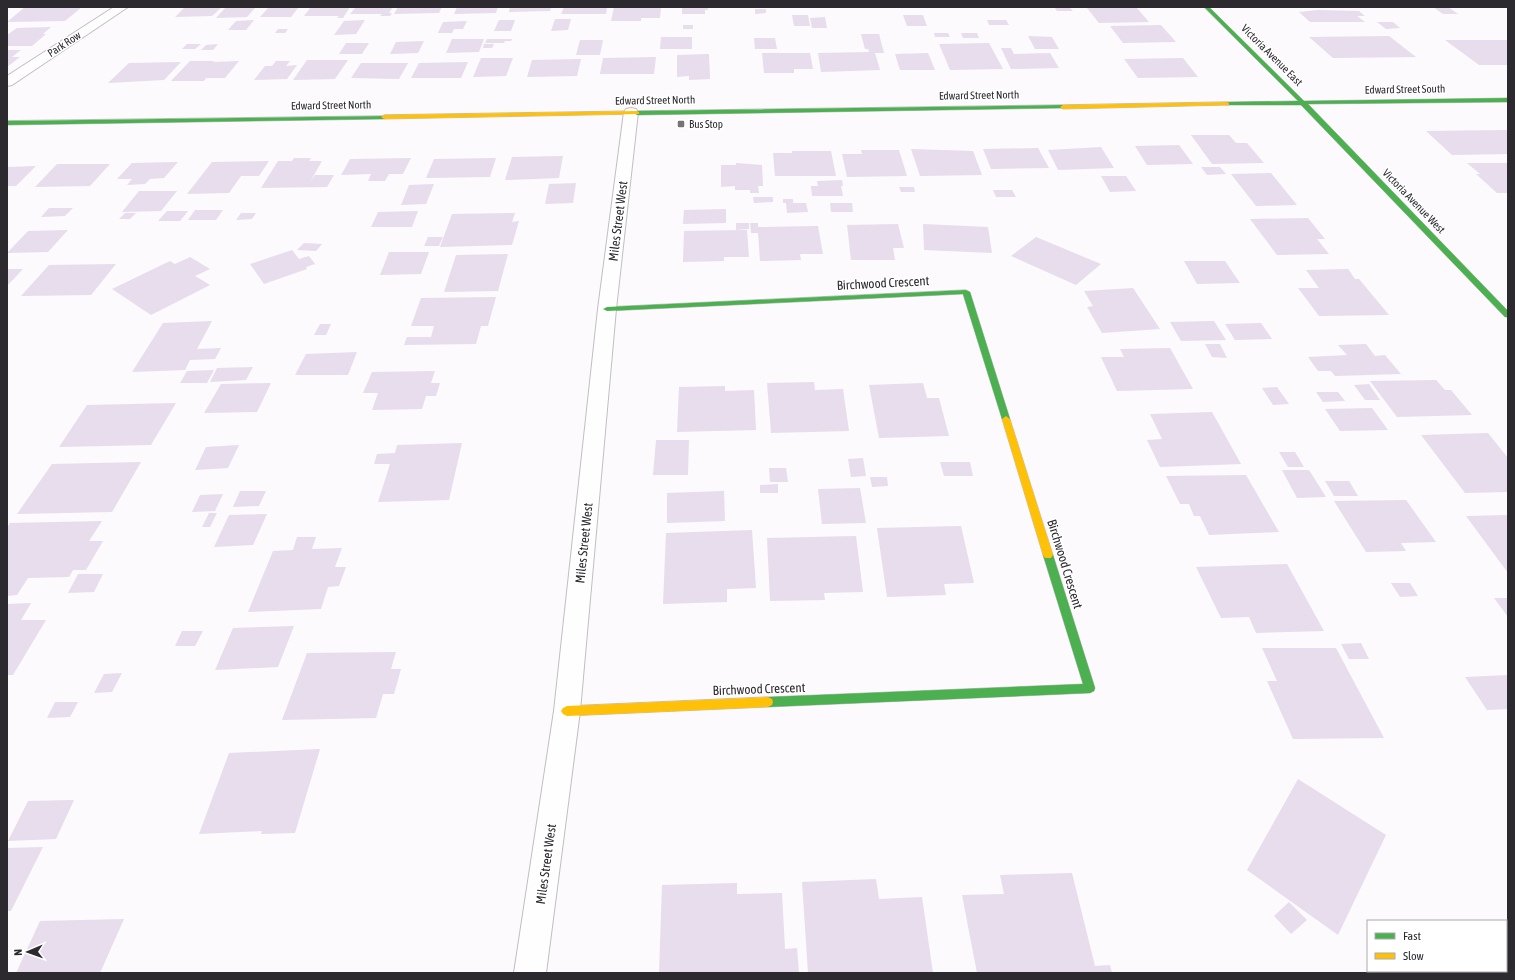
<svg xmlns="http://www.w3.org/2000/svg" width="1515" height="980" viewBox="0 0 1515 980" font-family="'Asap Condensed',sans-serif">
<style>
.building{fill:#e7ddec}
.lines{fill:none;stroke-linecap:round;stroke-linejoin:round}
.street-casing{stroke:#c0bec2;stroke-width:2}
.fast-casing{stroke:#c0bec2;stroke-width:1}
.slow-casing{stroke:#c0bec2;stroke-width:1}
.street{fill:#fffeff;fill-rule:evenodd}
.fast{fill:#4caf50;fill-rule:evenodd}
.slow{fill:#ffc107;fill-rule:evenodd}
.poi-dot{fill:#757377;stroke:#fff;stroke-width:1.5}
.labels{text-anchor:middle;dominant-baseline:central;stroke-width:3;stroke-linejoin:round;paint-order:stroke}
.far-street-label{font-size:11px;fill:#2d2a2f;stroke:#fff}
.far-poi-label{font-size:11px;fill:#2d2a2f;stroke:#fff;text-anchor:start}
.street-label{font-size:13px;fill:#2d2a2f;stroke:#fff}
</style>
<rect width="100%" height="100%" fill="#fcfafd"/>
<path class="building" d="M25 7H82L65 21 7 22Z
M185 7H222L212 16 175 17Z
M226 7H256L247 17 216 18Z
M269 7H299L291 17H260Z
M311 7H350L343 18H337L339 16H304Z
M356 7H393L389 13H392L390 16H380L382 14H350Z
M398 7H442L439 13 394 14Z
M457 7H498L496 13 454 14Z
M510 7H551L550 11 509 12Z
M564 7H607L606 14H561Z
M614 7H661L660 18H641V21H611Z
M682 7H708V10H705V14H682Z
M1136 7 1149 22 1099 23 1087 8Z
M1433 7H1448L1458 14H1443Z
M1055 8H1070L1073 11H1057Z
M755 9H766V13L755 14Z
M1318 10 1359 11 1365 16H1357L1365 22H1310L1299 12Z
M792 15H808L810 26H794Z
M903 15H923L927 26H907Z
M825 17 827 28H812L810 18Z
M555 19H571L568 30 551 31Z
M254 20 246 30H228L236 21Z
M365 20 356 34 334 35 344 21Z
M499 20H515L511 31H494Z
M987 20H1006L1009 25H989Z
M467 21 463 29H454L452 33H438L443 22Z
M1377 22H1393L1400 28 1386 29Z
M683 25H693V29H683Z
M1161 25 1176 42 1123 43 1110 26Z
M51 27 43 34H46L32 46H7V35L17 28Z
M278 29H288L285 33H275Z
M934 33H948L950 37H935Z
M961 33H977L979 38H963Z
M861 34H879L884 53H875L880 70 821 72 818 53 869 52 868 49H865Z
M1028 36 1052 37 1059 49H1035Z
M1389 36 1416 57 1333 58 1309 37Z
M661 37H692V49H660Z
M754 38H775L777 49H755Z
M452 39H484L479 52 446 53Z
M487 39H512L511 41H505L504 43H485Z
M580 40H603L600 55H576Z
M1445 40H1508V65H1479Z
M424 41 418 53 390 54 396 42Z
M346 43H369L362 54H339Z
M989 43 1003 69 950 70 939 44Z
M187 44H201L195 49H182Z
M218 44 213 50H201L206 45Z
M484 44H494L492 48H483Z
M1001 48H1011L1014 54 1050 53 1059 68 1011 69Z
M7 50H21L12 57H20L7 67Z
M762 53H810L813 69H794V73H764Z
M928 53 935 70H900L895 54Z
M709 54 710 79 689 80V76L677 77V55Z
M656 57 654 74H600L603 58Z
M481 58H513L506 76 473 77Z
M1183 58 1198 77 1138 78 1124 59Z
M581 59 577 76 527 77 532 60Z
M307 60H348L335 79 293 80Z
M190 61H214L213 62 239 61 225 78H206L204 81H171Z
M276 61H290L286 66 297 65 287 79 254 80 265 66H272Z
M181 62 164 80 108 83 129 63Z
M468 62 461 78H411L419 63Z
M361 63H408L399 79 351 78Z
M1508 130V154L1452 155 1426 131Z
M1191 135H1229L1236 143H1247L1264 163 1212 164Z
M1179 145 1193 164 1147 165 1135 146Z
M1101 147 1114 168 1058 170 1048 150Z
M1038 148 1049 168 991 169 983 149Z
M911 149 973 151 982 175 920 176Z
M861 150H899L907 176 847 177 842 154H862Z
M792 151H831L836 176H775L773 153H792Z
M563 156 559 178 505 180 512 157Z
M294 158H311L309 161H322L310 182 315 175H334L327 187 261 188 278 161H292Z
M411 158 403 174H389L385 181H368L371 174 341 175 350 159Z
M496 158 490 177 426 178 434 159Z
M269 161 259 176H241L229 193 187 194 212 162Z
M178 162 164 178 150 179 145 184 127 185 132 179H117L132 163Z
M736 163 762 165 763 186H758L759 193H750V190H735V186L721 187V165H736Z
M1467 163H1508V193H1497L1476 174H1480Z
M57 164H110L90 186 35 187Z
M36 166 16 186H7V167Z
M1201 167H1220L1226 174 1207 175Z
M1271 173 1297 205 1256 206 1231 174Z
M1101 176H1126L1136 191 1110 192Z
M842 180 843 186H841L843 196H812L811 186H818L817 181Z
M576 183 573 203 545 204 549 184Z
M434 184 426 204 401 205 409 185Z
M899 187H914L915 192H901Z
M993 190H1012L1016 197H996Z
M139 191H177L161 211 122 212Z
M753 197H773V202L754 203Z
M783 199H793V203H806L808 212 787 213 786 203H783Z
M830 203H852L853 212H831Z
M49 208H73L65 216 41 217Z
M726 209V223L683 224 684 210Z
M195 210H223L216 220H188Z
M167 211H188L180 221H158Z
M418 211 412 227H371L378 212Z
M125 213H136L130 219H119Z
M241 213H256L252 219 236 220Z
M515 213 512 222 519 221 512 245 440 247 452 214Z
M1308 218 1325 239H1317L1329 254 1277 255 1250 219Z
M736 223H749V229L736 230Z
M750 223H758V227L818 226 823 254H800L801 260 760 261 758 233H751Z
M898 224 904 248H893L895 260H851L847 225Z
M923 224 988 227 992 253 924 250Z
M68 230 48 252 7 253 28 231Z
M747 230 749 257H724V261L683 262 684 231Z
M428 237H443L439 246H424Z
M1036 237 1101 264 1076 285 1011 256Z
M304 243 322 244 316 251 297 250Z
M292 250 299 259 309 256 315 264 306 267 307 269 264 284 250 264Z
M389 252H429L421 274 380 275Z
M508 254 498 291 444 292 456 255Z
M190 257 210 269 195 276 210 285 151 315 112 289 170 261 175 264Z
M1184 261H1225L1240 283 1197 284Z
M116 264 91 295 21 296 49 265Z
M7 269H23L7 286Z
M1348 269 1355 279H1359L1389 315 1319 316 1298 288H1319L1306 270Z
M1133 288 1160 329 1102 333 1087 307 1093 306 1084 291Z
M496 297 488 326H481L476 344 404 345 407 337H431L434 326H411L421 298Z
M212 321 197 349 221 348 215 359 190 360 185 370 132 372 163 323Z
M1214 321 1226 340 1181 341 1170 322Z
M1261 323 1272 339 1235 340 1225 324Z
M320 324H331L326 335H314Z
M1205 344H1220L1227 358 1212 357Z
M1366 344 1375 356 1385 355 1401 374 1335 376 1331 371H1318L1308 357 1347 355 1338 345Z
M1170 348 1193 389 1117 391 1101 357H1124L1120 349Z
M357 352 348 375H295L306 354Z
M253 367 246 380 210 382 217 368Z
M214 370 207 383H180L187 371Z
M435 371 431 383H440L436 396H426L422 409 372 410 378 393H363L372 372Z
M1436 380 1445 390H1451L1472 415 1397 417 1370 381Z
M814 382 815 390 843 389 849 431 771 433 767 383Z
M271 383 257 412 204 413 221 384Z
M923 383 927 398H939L949 436 879 438 869 385Z
M1369 384 1380 400H1365L1354 385Z
M725 386V391L754 390 756 430 677 432 679 387Z
M1277 387 1289 404 1273 405 1262 388Z
M1316 392H1338L1345 401 1323 402Z
M176 403 151 445 59 447 87 405Z
M1372 408 1388 430 1340 431 1325 409Z
M1212 412 1241 464 1160 467 1147 440 1162 439 1150 414Z
M1488 433 1508 458V492L1465 493 1421 435Z
M656 440H689L688 475H653Z
M462 443 449 500 378 502 390 464H374L377 454 395 453 397 445Z
M239 445 228 468 195 470 206 447Z
M1279 452H1295L1304 467H1288Z
M863 458 866 476 851 477 848 459Z
M141 462 112 512 17 514 52 464Z
M940 462H970L973 476H944Z
M769 468H786L788 482H770Z
M1282 470H1309L1326 497 1297 498Z
M1246 475 1279 532 1209 535 1200 516H1194L1189 504H1180L1166 476Z
M870 477H887L888 486 872 487Z
M1325 481H1349L1358 496H1334Z
M778 484V493H760V485Z
M860 488 866 523 822 524 818 489Z
M240 491H266L259 506 233 507Z
M724 491 725 521 667 523V493Z
M223 494 215 511 192 512 200 495Z
M1406 500 1436 542 1401 543 1406 551 1366 552 1334 501Z
M209 513H217L210 527H202Z
M267 514 253 545 214 547 229 515Z
M1508 515V573L1466 516Z
M102 521 89 541H103L86 570H73L69 577 28 578 17 595 7 596V528L10 523Z
M961 526 974 583 944 584 946 595 887 597 877 528Z
M752 530 756 588 727 589V602L663 604 666 533Z
M856 536 863 592 824 593 825 600 770 601 767 538Z
M297 537H316L312 549 342 548 335 567H346L339 586 328 587 321 609 248 612 273 551 293 550Z
M1287 564 1324 631 1256 633 1249 617 1221 618 1196 567Z
M78 574H103L94 592 68 593Z
M1391 583H1410L1418 596 1400 597Z
M1494 598H1508V617Z
M31 603 21 620H46L13 675H7V604Z
M294 626 278 667 215 670 233 628Z
M182 631H203L195 646H175Z
M1361 643 1369 659H1349L1341 644Z
M1262 648H1336L1384 738 1293 739 1267 681H1277Z
M396 652 391 669H401L394 694H383L376 718 282 720 307 653Z
M122 673 112 692 94 693 104 674Z
M1508 675V709L1487 710 1465 677Z
M55 702H78L70 717 47 718Z
M320 749 295 833 261 834 262 831 199 834 229 753Z
M1298 779 1386 835 1338 935 1247 870Z
M74 800 56 839 8 841 28 801Z
M43 847 11 911H7V848Z
M1072 873 1095 966 1110 965 1112 973H977L962 895 1004 894 1000 875Z
M876 879 879 899 922 897 933 973H808L802 882Z
M737 883V894L782 893 785 949 797 948 799 973H659L662 885Z
M1289 902 1307 920 1291 934 1274 916Z
M124 919 100 973H16L40 921Z"/>
<g class="lines">
<defs>
<path id="street" d="M114 7H128L12 85 7 86V76Z
M631 108 636 109 638 112 616 309 580 711 546 973H514L554 711 598 309 624 112 626 109Z"/>
<path id="fast" d="M1204 7H1209L1304 101 1508 98V102L1308 104 1508 311V317H1505L1301 105H1225V103L1227 102 1298 101Z
M1063 105 1066 107 1065 108 637 115 634 113 637 111Z
M386 116 387 117 384 119 7 125V121Z
M966 290 970 292 1010 419 1009 421 1006 422 1002 419 963 294 607 311 603 309 607 307Z
M1048 551 1051 552 1053 555 1095 688 1094 691 1090 693 768 707 764 705 763 702 764 699 768 697 1083 684 1043 555 1045 552Z"/>
<path id="slow" d="M1227 102 1229 103V105L1063 109 1060 107 1063 105Z
M637 111 639 112V114L384 119 381 117 384 115Z
M1006 416 1010 419 1053 555 1051 558H1045L1043 555 1002 419Z
M768 697 772 699 773 702 772 705 768 707 567 716 563 714 561 711 563 708 567 706Z"/>
</defs>
<use href="#street" class="street-casing"/>
<use href="#fast" class="fast-casing"/>
<use href="#slow" class="slow-casing"/>
<use href="#street" class="street"/>
<use href="#fast" class="fast"/>
<use href="#slow" class="slow"/>
</g>
<rect class="poi-dot" x="677" y="120" width="8" height="8" rx="2"/>
<g class="labels">
<g class="far-street-label">
<text transform="translate(64 44) rotate(-33)">Park Row</text>
<text transform="translate(1272 55) rotate(45)">Victoria Avenue East</text>
<text transform="translate(1405 89) rotate(-1)">Edward Street South</text>
<text transform="translate(979 95) rotate(-1)">Edward Street North</text>
<text transform="translate(655 100) rotate(-1)">Edward Street North</text>
<text transform="translate(331 105) rotate(-1)">Edward Street North</text>
<text transform="translate(1414 201) rotate(46)">Victoria Avenue West</text>
</g>
<g class="far-poi-label">
<text x="689" y="124">Bus Stop</text>
</g>
<g class="street-label">
<text transform="translate(618 221) rotate(-83)">Miles Street West</text>
<text transform="translate(883 283) rotate(-3)">Birchwood Crescent</text>
<text transform="translate(584 543) rotate(-84)">Miles Street West</text>
<text transform="translate(1065 564) rotate(73)">Birchwood Crescent</text>
<text transform="translate(759 689) rotate(-2)">Birchwood Crescent</text>
<text transform="translate(546 864) rotate(-82)">Miles Street West</text>
</g>
</g>
<rect width="1515" height="980" fill="none" stroke="#2d2a2f" stroke-width="16"/>
<rect x="1367" y="920" width="140" height="52" fill="#ffffff" stroke="#abaaac"/>
<rect x="1375" y="933" width="20" height="6" fill="#4caf50" stroke="#abaaac"/>
<text x="1403" y="940" font-size="12" fill="#2d2a2f">Fast</text>
<rect x="1375" y="953" width="20" height="6" fill="#ffc107" stroke="#abaaac"/>
<text x="1403" y="960" font-size="12" fill="#2d2a2f">Slow</text>
<g transform="translate(28 952) rotate(268)" stroke="#ffffff" stroke-width="3" paint-order="stroke">
<path d="M0-3L7 15L0 10L-7 15Z" fill="#2d2a2f"/>
<text y="-6" font-size="11" font-weight="bold" text-anchor="middle" fill="#2d2a2f">N</text>
</g>
</svg>
